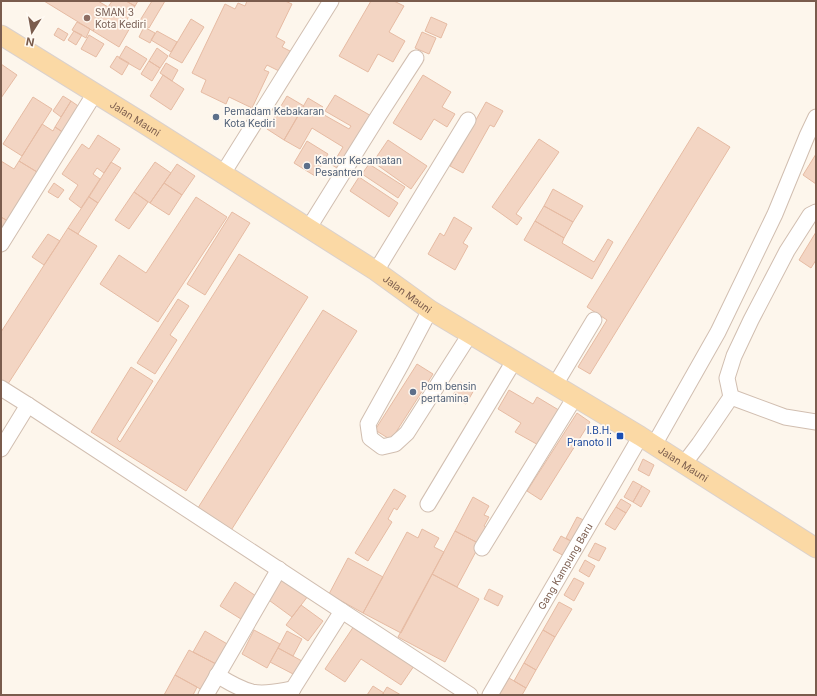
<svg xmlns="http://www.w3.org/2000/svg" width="817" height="696" viewBox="0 0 817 696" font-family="Inter,sans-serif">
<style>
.building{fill:#f3d5c3;stroke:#e6bba3}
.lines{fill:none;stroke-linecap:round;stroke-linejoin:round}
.minor-casing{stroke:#d1beb0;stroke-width:17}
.major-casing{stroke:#dad1cd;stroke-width:21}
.minor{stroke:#fff;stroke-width:15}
.major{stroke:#fbd9a5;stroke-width:19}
.education-dot{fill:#8d6e63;stroke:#fffaf3;stroke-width:1.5}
.service-dot{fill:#5c6f8a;stroke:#fffaf3;stroke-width:1.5}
.transit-dot{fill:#1a4fb4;stroke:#fffaf3;stroke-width:1.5}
.labels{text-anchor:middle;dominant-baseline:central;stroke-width:3.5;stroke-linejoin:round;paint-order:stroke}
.education-label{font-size:10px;fill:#785e54;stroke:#fffaf3;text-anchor:start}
.service-label{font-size:10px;fill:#4e5e75;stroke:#fffaf3;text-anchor:start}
.street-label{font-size:10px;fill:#7a5c4d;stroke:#fffaf3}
.transit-label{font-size:10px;fill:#164399;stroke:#fffaf3;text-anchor:end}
</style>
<rect width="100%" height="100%" fill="#fdf6ec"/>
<path class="building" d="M44 1H98L108 7 93 31Z
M112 1H126L135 6 125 23 131 26 119 47 93 31Z
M126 1H138L135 6Z
M152 1H165L149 28 139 22Z
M247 1H285L292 4 276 37 285 42 282 47 290 51 281 72 267 65 264 70 269 72 252 108 229 97 226 104 201 92 206 80 192 73 225 4 235 9 238 3 245 6Z
M371 1H394L404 6 389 32 405 41 393 62 378 54 368 72 339 56Z
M431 17 447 24 441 38 425 31Z
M191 19 204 27 182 63 169 56Z
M77 22 90 29 86 38 72 30Z
M144 27 155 33 150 43 139 37Z
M58 28 68 34 64 41 54 35Z
M74 31 82 35 76 45 68 40Z
M157 31 177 42 171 52 151 40Z
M422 32 436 38 429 54 415 48Z
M89 35 104 44 96 57 81 49Z
M126 46 147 59 140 70 119 58Z
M157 48 168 56 160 68 149 61Z
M117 56 129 63 122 75 110 67Z
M149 61 160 68 152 81 141 74Z
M166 63 178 70 172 81 160 73Z
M1 64 17 75 1 98Z
M163 75 184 89 171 110 150 96Z
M423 75 451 92 442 107 455 114 447 127 434 119 421 140 393 123Z
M335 95 373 117 342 171 332 165 343 147 312 128 300 149 284 140 308 98 323 107 319 112 349 129 351 126 325 111Z
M63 96 71 101 61 117 53 111Z
M287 96 304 106 284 140 267 129Z
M33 97 52 109 22 156 3 144Z
M71 101 84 110 67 135 55 127Z
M486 102 503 111 494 127 490 125 463 173 450 166Z
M42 124 53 131 55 127 67 135 42 175 19 161Z
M698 127 730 147 590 374 578 367 607 320 587 307Z
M98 135 120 149 104 173 97 168 93 174 100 179 81 208 69 199 78 185 62 174 82 144 89 149Z
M539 139 559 152 516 214 522 218 517 225 492 207Z
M388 140 427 166 411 189 373 162Z
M307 141 328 154 315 176 294 163Z
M816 154V184L803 175Z
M1 161 14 169 19 161 42 175 11 223 1 217Z
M111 162 121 168 98 203 89 197Z
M155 162 171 173 150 203 134 192Z
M177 164 195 176 182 195 164 183Z
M369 164 405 187 398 198 362 174Z
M359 177 398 203 389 217 350 191Z
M54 183 64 190 58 198 48 192Z
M164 183 182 195 169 215 150 203Z
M553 189 583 206 573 222 544 206Z
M134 192 148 202 129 229 115 220Z
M89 197 98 203 78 234 68 228Z
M196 197 227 217 158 322 100 284 119 255 146 273Z
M544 206 573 222 564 238 535 221Z
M232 212 250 223 205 295 187 284Z
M1 217 8 221 1 233Z
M454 217 472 228 463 243 468 246 455 270 428 254 440 233 444 236Z
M535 221 564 238 562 243 594 262 608 239 613 242 592 279 524 240Z
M68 228 97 246 6 387 1 384V332Z
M816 232V260L811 268 799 260Z
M48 234 60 241 44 265 32 257Z
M239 254 308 297 186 491 91 432 131 367 153 381 117 439 120 442Z
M178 299 189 306 170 335 177 340 155 374 137 363Z
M323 310 357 331 230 532 196 511Z
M417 364 433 374 391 440 375 430Z
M460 382 474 390 466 404 452 397Z
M509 390 533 404 537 397 562 412 542 447 515 432 521 423 498 409Z
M577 413 590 422 541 500 527 491Z
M643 459 654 465 649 476 638 470Z
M633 481 642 486 633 502 624 497Z
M642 486 650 491 641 507 633 502Z
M394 489 406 496 397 510 394 508 388 519 392 522 368 561 355 553Z
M473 497 489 506 484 515 489 517 484 526 488 528 480 544 455 531Z
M621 499 631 505 626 513 616 507Z
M616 507 626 513 615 530 605 524Z
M577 517 588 522 576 544 566 538Z
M422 529 439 538 434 547 444 552 401 633 363 613 407 532 418 538Z
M455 531 480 544 457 587 432 574Z
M561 536 576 544 568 558 553 550Z
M595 543 606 548 599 561 588 556Z
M348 558 383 577 363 613 329 594Z
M585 560 595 566 589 577 579 571Z
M432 574 479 599 445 662 398 637Z
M282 577 308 596 292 617 266 598Z
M574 578 584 583 574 601 564 595Z
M235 582 256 596 241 619 220 606Z
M489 589 503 596 498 606 484 599Z
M559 602 572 609 555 637 543 630Z
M301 605 323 621 308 641 286 625Z
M354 626 414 666 401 685 361 659 345 682 325 669Z
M254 630 280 644 267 668 242 654Z
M543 630 555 637 536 670 524 663Z
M205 631 229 645 218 665 193 652Z
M287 631 302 639 293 656 278 648Z
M278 648 302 661 295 675 270 662Z
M189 650 218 665 204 691 175 675Z
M524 663 536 670 526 688 514 681Z
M175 675 197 687 193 695H164Z
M509 678 526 688 522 695H499Z
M373 686 384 693 382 695H367Z
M387 687 401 695H382Z"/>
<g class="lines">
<defs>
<g id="minor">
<path d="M222 175 331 1"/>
<path d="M308 229 379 115 416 58"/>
<path d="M1 244 95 93"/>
<path d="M376 271 468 120"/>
<path d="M430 310 402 363 368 424 370 438 382 447 395 444 407 433 465 342 470 334"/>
<path d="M555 385 594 320"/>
<path d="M1 388 28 405 470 695"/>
<path d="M731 397 785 417 816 422"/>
<path d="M654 445 718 332 775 214 807 136 816 117"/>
<path d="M1 449 28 405"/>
<path d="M683 465 699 444 731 397 727 378 734 356 751 320 787 251 810 215 816 212"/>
<path d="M428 504 514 361"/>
<path d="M482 548 575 397"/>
<path d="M217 675C228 682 240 689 252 692 266 695 280 691 293 689"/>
<path d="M206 695 279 569"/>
<path d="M289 695 342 611"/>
<path id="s1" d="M490 695 635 446 640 436"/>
</g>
<g id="major">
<path id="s2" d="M1 35 143 123 376 271 430 310 640 436 816 548"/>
</g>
</defs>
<use href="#minor" class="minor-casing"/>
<use href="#major" class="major-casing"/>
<use href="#minor" class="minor"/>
<use href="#major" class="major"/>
</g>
<circle class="education-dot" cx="87" cy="18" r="4"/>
<g class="service-dot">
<circle cx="216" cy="117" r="4"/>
<circle cx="307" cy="166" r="4"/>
<circle cx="413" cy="392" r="4"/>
</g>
<rect class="transit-dot" x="616" y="432" width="8" height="8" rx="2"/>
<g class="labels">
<g class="education-label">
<text x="95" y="12">SMAN 3<tspan x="95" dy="12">Kota Kediri</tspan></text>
</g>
<g class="service-label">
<text x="224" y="111">Pemadam Kebakaran<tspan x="224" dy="12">Kota Kediri</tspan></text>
<text x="315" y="160">Kantor Kecamatan<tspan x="315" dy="12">Pesantren</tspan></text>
<text x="421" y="386">Pom bensin<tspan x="421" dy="12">pertamina</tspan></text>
</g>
<g class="street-label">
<text stroke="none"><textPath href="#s2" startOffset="158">Jalan Mauni</textPath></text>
<text stroke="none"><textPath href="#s2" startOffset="482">Jalan Mauni</textPath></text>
<text stroke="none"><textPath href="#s2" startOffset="806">Jalan Mauni</textPath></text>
<text stroke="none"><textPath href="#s1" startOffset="149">Gang Kampung Baru</textPath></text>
</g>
<g class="transit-label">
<text x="612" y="430">I.B.H.<tspan x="612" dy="12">Pranoto II</tspan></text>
</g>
</g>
<rect width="817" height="696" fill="none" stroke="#7a5c4d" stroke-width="4"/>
<g transform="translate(32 32) rotate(191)" stroke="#fffaf3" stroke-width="3" paint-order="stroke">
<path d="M0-3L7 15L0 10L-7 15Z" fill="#7a5c4d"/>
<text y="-6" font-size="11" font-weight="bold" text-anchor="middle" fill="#7a5c4d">N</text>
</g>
</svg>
